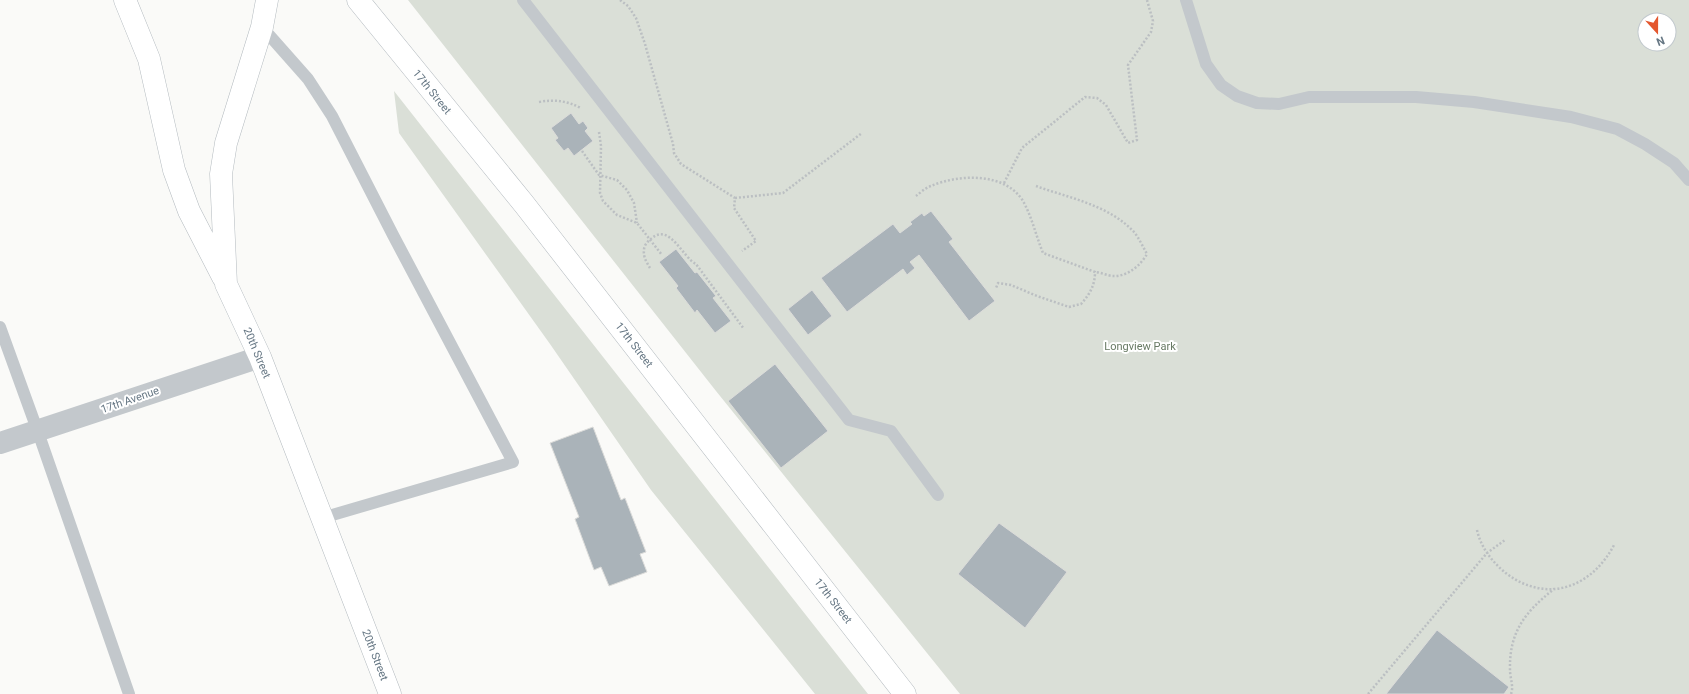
<svg xmlns="http://www.w3.org/2000/svg" width="1689" height="694" viewBox="0 0 1689 694" font-family="Roboto,sans-serif">
<style>
.green{fill:#dadfd7;fill-rule:evenodd}
.building{fill:#aab3b9;stroke:#dcdcda}
.lines{fill:none;stroke-linecap:round;stroke-linejoin:round}
.secondary-casing{stroke:#b3babf;stroke-width:23}
.path{stroke:#bbbfc2;stroke-width:2.5;stroke-dasharray:2 2;stroke-linecap:butt}
.lane{stroke:#c3c8cc;stroke-width:12}
.street{stroke:#c3c8cc;stroke-width:22}
.secondary{stroke:#fff;stroke-width:22}
.labels{text-anchor:middle;dominant-baseline:central;stroke-width:4;stroke-linejoin:round;paint-order:stroke}
.street-label{font-size:11px;fill:#657683;stroke:#fff}
.park-label{font-size:11px;fill:#687a64;stroke:#fff}
</style>
<rect width="100%" height="100%" fill="#fafaf8"/>
<path class="green" d="M408 0H1689V694H960L716 391ZM1645 20H1669V44H1645Z
M394 91 868 694H815L651 490 550 344 399 133Z"/>
<path class="building" d="M571 113 579 124 583 121 588 128 585 131 593 141 574 156 568 148 564 151 555 140 558 138 551 128Z
M931 211 953 239 949 242 995 301 969 321 919 255 910 262 915 268 907 275 903 269 847 312 821 278 893 224 900 233 912 224 910 222 922 213 924 216Z
M676 249 695 273 697 272 716 296 713 298 731 321 715 333 697 310 695 313 676 288 678 286 659 262Z
M812 290 832 316 808 335 788 309Z
M775 364 828 431 781 468 728 401Z
M593 427 621 500 625 498 646 552 640 554 647 572 609 586 601 567 594 570 575 519 579 517 550 443Z
M999 523 1067 572 1025 628 958 574Z
M1437 630 1509 687 1504 694H1386Z"/>
<g class="lines">
<defs>
<path id="secondary" d="M125 0 149 59 174 170 189 211 223 277
M267 0 262 27 226 143 221 174 226 284 260 357 390 694
M358 0 524 204 905 694"/>
</defs>
<use href="#secondary" class="secondary-casing"/>
<path class="path" d="M620 0 628 6 636 18 645 44 673 144 674 153 681 164 735 198 734 208 756 241 742 251
M539 102C555 99 567 101 581 108
M599 132 601 146 600 193 603 201 617 215 637 223 662 255
M582 151 599 175 617 180 627 190 634 203 637 223
M1004 183 1022 148 1085 97 1097 98 1106 105 1128 143 1137 140 1128 65 1151 32 1153 21 1147 0
M1036 186C1069 198 1109 205 1134 232 1139 238 1143 247 1147 254 1141 265 1127 277 1113 276 1108 276 1100 272 1095 272
M916 196C920 193 925 188 931 186 959 174 1005 172 1023 201 1032 217 1036 236 1043 253L1095 272C1095 285 1090 294 1081 304L1069 307 1037 296 1011 285 998 283 996 288
M735 198 783 193 862 133
M650 268C647 263 643 257 644 250 644 245 648 241 652 238 670 223 683 258 696 264L744 329
M1477 530C1481 548 1493 563 1507 574 1548 604 1592 587 1614 545
M1368 694 1487 553 1505 540
M1511 694C1514 687 1510 678 1510 670 1509 632 1525 612 1554 589"/>
<path class="lane" d="M523 0 849 420 891 431 938 495
M1186 0 1206 64 1221 85 1237 96 1257 103 1279 104 1309 97H1416L1474 102 1571 117 1617 129 1645 144 1674 163 1689 180
M262 27 308 79 332 116 393 235 513 462 322 518
M0 327 38 432 129 694"/>
<path class="street" d="M0 443 260 357"/>
<use href="#secondary" class="secondary"/>
</g>
<g class="labels">
<g class="street-label">
<text transform="translate(432 92) rotate(51)">17th Street</text>
<text transform="translate(634 345) rotate(52)">17th Street</text>
<text transform="translate(257 353) rotate(67)">20th Street</text>
<text transform="translate(130 400) rotate(-19)">17th Avenue</text>
<text transform="translate(833 601) rotate(52)">17th Street</text>
<text transform="translate(375 655) rotate(69)">20th Street</text>
</g>
<g class="park-label">
<text x="1140" y="346">Longview Park</text>
</g>
</g>
<g transform="translate(1657 32) rotate(159)"><circle r="19" fill="#ffffff" stroke="#c1c8cd"/>
<path d="M0-3L7 15L0 10L-7 15Z" fill="#e4572e"/>
<text y="-6" font-size="11" font-weight="bold" text-anchor="middle" fill="#657683">N</text>
</g>
</svg>
